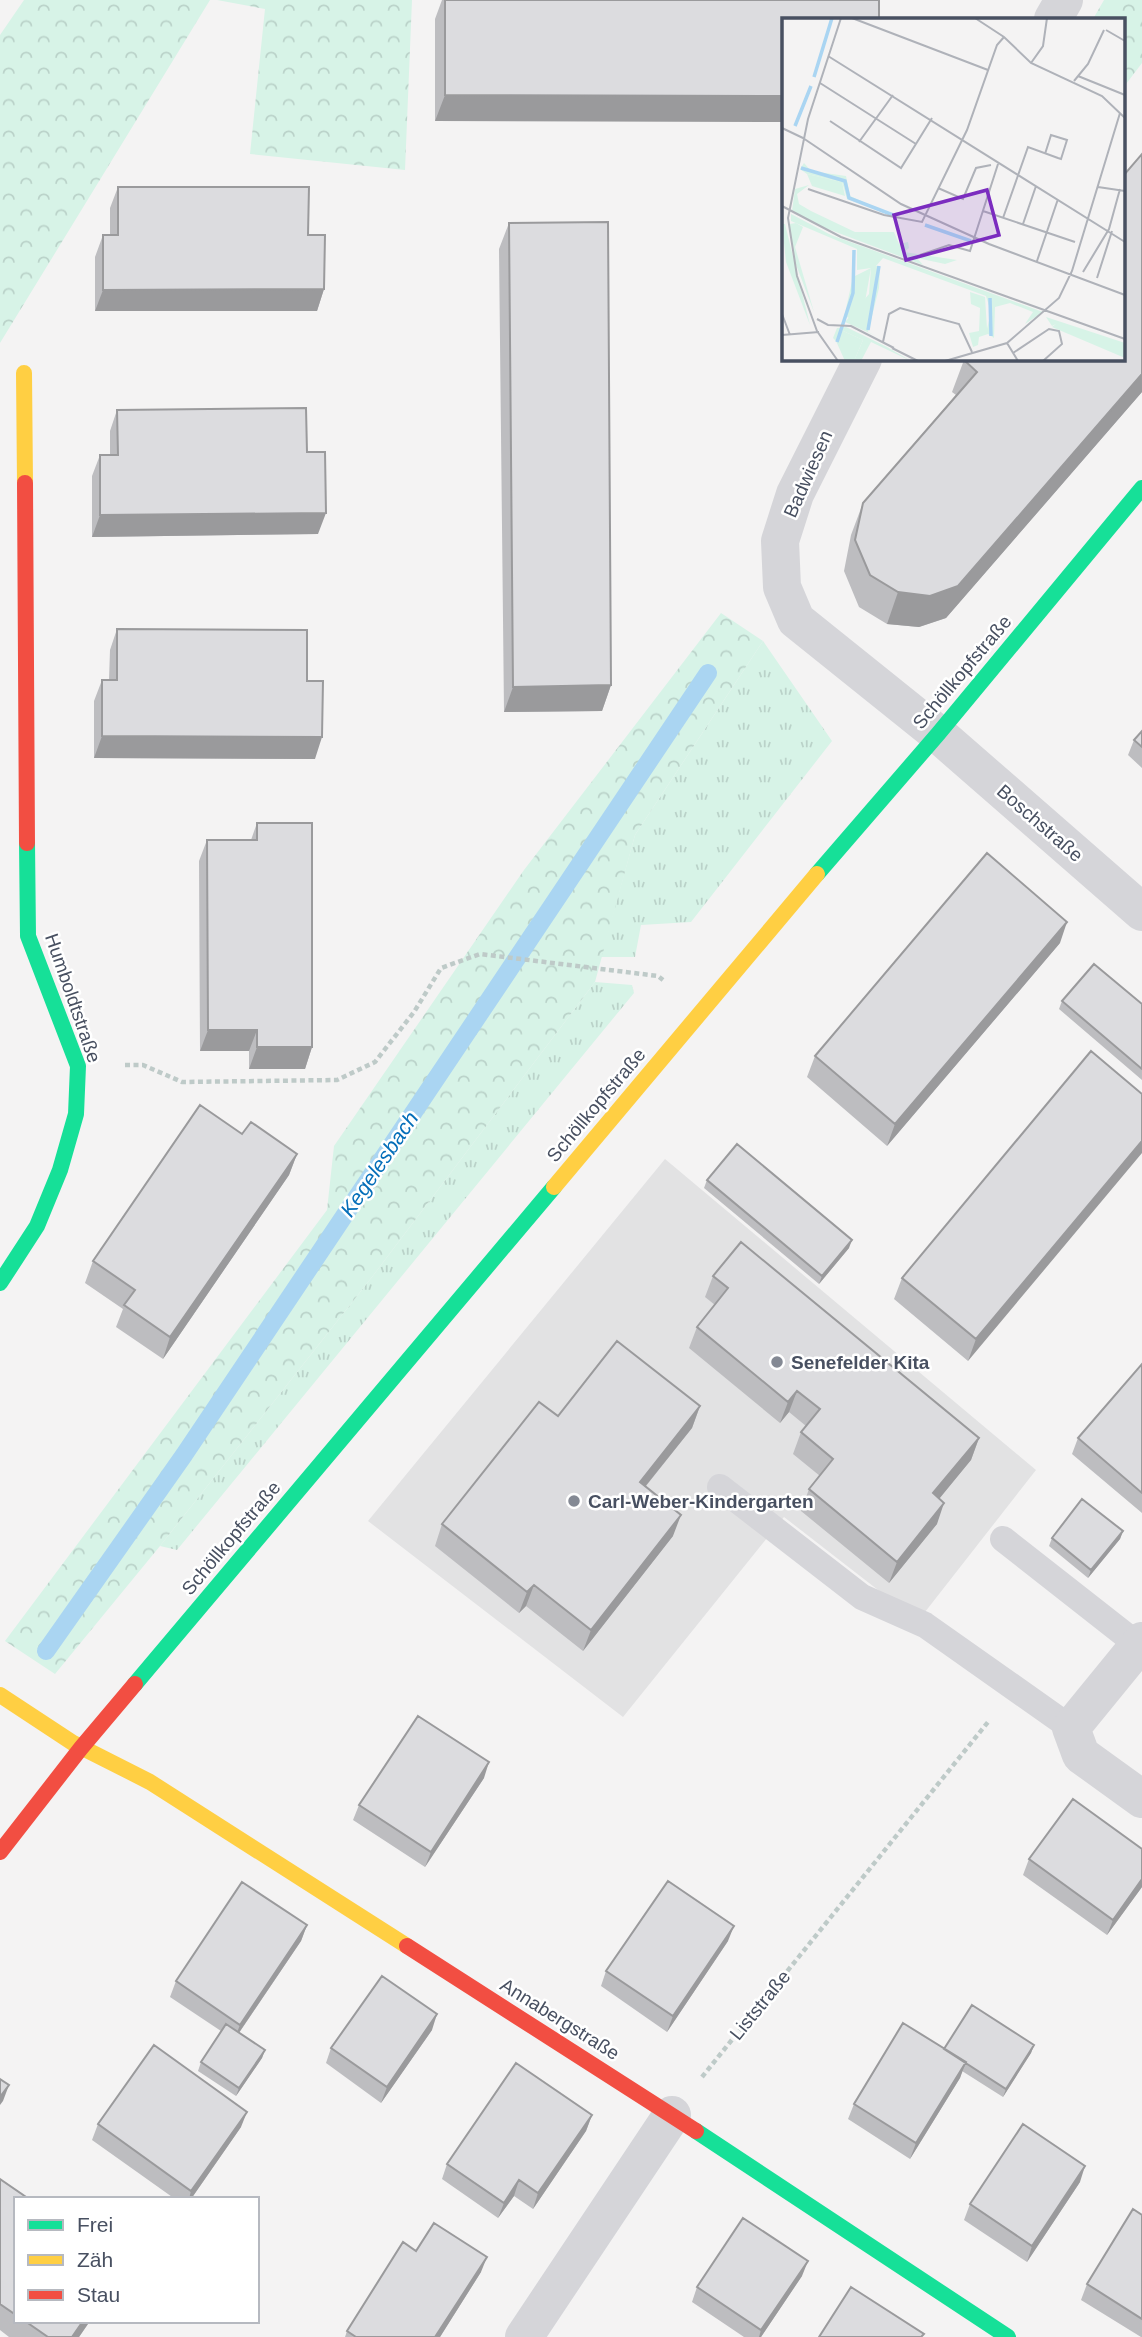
<svg xmlns="http://www.w3.org/2000/svg" width="1142" height="2337" viewBox="0 0 1142 2337" font-family="Arial,sans-serif">
<style>
.education{fill:#e2e2e3}
.grass{fill:url(#grass-tufts)}
.forest{fill:url(#forest-crowns)}
.lines{fill:none;stroke-linecap:round;stroke-linejoin:round}
.stream{stroke:#aad5f2;stroke-width:18}
.path{stroke:#becac8;stroke-width:4.5;stroke-dasharray:5 3.5;stroke-linecap:butt}
.lane{stroke:#d5d5d9;stroke-width:26}
.street{stroke:#d5d5d9;stroke-width:38}
.fast{stroke:#16e098;stroke-width:16}
.slow{stroke:#ffcf43;stroke-width:16}
.jam{stroke:#f24e42;stroke-width:16}
.wall{fill:#bdbdc0}
.shaded-wall{fill:#9a9a9c}
.building{fill:#dcdcdf;stroke:#9a9a9c;stroke-width:2}
.poi-dot{fill:#848994;stroke:#fff;stroke-width:2.5}
.labels{text-anchor:middle;dominant-baseline:central;stroke-width:5;stroke-linejoin:round;paint-order:stroke}
.street-label{font-size:19px;fill:#485061;stroke:#fff}
.poi-label{font-size:19px;font-weight:bold;fill:#485061;stroke:#fff;text-anchor:start}
.water-label{font-size:21px;font-style:italic;fill:#046eb9;stroke:#fff}
.inset-river{fill:none;stroke:#aad5f2;stroke-width:3.5}
.inset-road{fill:none;stroke:#afb2b9;stroke-width:2}
.view{fill:#7b2cbf;fill-opacity:0.15;stroke:#7b2cbf;stroke-width:3.5}
.inset-edge{fill:none;stroke:#485061;stroke-width:3.5}
</style>
<defs>
<pattern id="grass-tufts" width="24" height="20" patternUnits="userSpaceOnUse" patternTransform="scale(1.75)"><rect width="24" height="20" fill="#d7f3e7"/><path d="M3 7l-1-3M5 7V3M7 7l1-3M15 17l-1-3M17 17v-4M19 17l1-3" fill="none" stroke="#bad2c9"/></pattern>
<pattern id="forest-crowns" width="20" height="18" patternUnits="userSpaceOnUse" patternTransform="scale(1.75)"><rect width="20" height="18" fill="#d7f3e7"/><path d="M2 6a3 3 0 1 1 6 0M12 15a3 3 0 1 1 6 0" fill="none" stroke="#bad2c9"/></pattern>
</defs>
<rect width="100%" height="100%" fill="#f4f3f3"/>
<path class="education" d="M665 1159 1036 1470 918 1621 784 1517 623 1717 368 1521Z"/>
<path class="grass" d="M763 641 832 741 691 922 641 925 635 957H601L635 835Z
M595 982 632 985 634 993 177 1550 160 1546 372 1277Z"/>
<path class="forest" d="M24 0H210L0 343V35Z
M217 0H412L405 170 250 154 265 9Z
M1104 0H1142V63L1123 88V19H1093Z
M721 613 763 641 635 835 595 982 372 1277 160 1546 55 1674 5 1641 327 1210 334 1146 524 870Z"/>
<g class="lines">
<path class="stream" d="M46 1651 184 1455 708 673"/>
<path class="path" d="M125 1065H143L182 1082 337 1080 375 1062 414 1012 441 968 480 954 658 976 663 980
M702 2077 988 1722"/>
<path class="lane" d="M720 1487 862 1597 925 1625 1071 1728
M1003 1539 1138 1645"/>
<path class="street" d="M1053 19 1064 0
M863 359 795 494 780 541 782 587 796 620 938 734 1142 912
M1142 1641 1071 1728 1081 1755 1142 1799
M524 2337 672 2115"/>
<path class="fast" d="M817 874 938 734 1142 488
M0 1283 37 1226 60 1170 76 1114 78 1066 28 936 27 843
M135 1684 554 1187
M696 2131 1008 2337"/>
<path class="slow" d="M24 373 25 483
M554 1187 817 874
M0 1695 73 1743 150 1782 407 1946"/>
<path class="jam" d="M25 483 27 843
M0 1852 81 1748 135 1684
M407 1946 696 2131"/>
</g>
<path class="wall" d="M442 0H879L435 121V19Z
M1142 154V392L946 618 919 627 887 624 859 607 844 571 851 535 863 503 956 395 952 392 964 360Z
M118 187 308 235 324 289 317 311H95V257L103 235H110V208Z
M509 223 611 685 602 711 504 712 499 249Z
M117 410 307 452 318 534 92 537V476L100 455H110V431Z
M117 629 307 681 315 759 94 758V701L102 680H109L110 650Z
M1142 731V768L1128 755 1134 740Z
M257 823 312 1047 305 1069H249V1051H200L199 861 207 840H251Z
M1060 943 887 1146 807 1077 815 1056Z
M1062 1001 1142 1004V1080L1059 1009Z
M1142 1094 968 1361 894 1299 902 1278Z
M242 1134 297 1154 289 1175 163 1359 116 1327 123 1309 85 1283 93 1261Z
M707 1180 849 1248 819 1284 704 1188Z
M713 1276 979 1438 971 1460 939 1498 937 1524 889 1583 801 1511 809 1489 820 1476 793 1454 801 1432 806 1426 789 1412 780 1423 689 1348 697 1327 715 1305 705 1297Z
M1142 1364V1513L1072 1454 1078 1438Z
M700 1406 692 1428 646 1486 673 1536 583 1651 526 1606 519 1613 435 1546 442 1524 558 1416Z
M1123 1531 1120 1539 1088 1578 1049 1546 1052 1538Z
M484 1778 425 1867 353 1820 359 1805Z
M1142 1849V1887L1107 1935 1023 1875 1029 1859Z
M307 1925 301 1941 239 2033 265 2050 262 2058 236 2096 198 2071 201 2062 221 2031 170 1997 176 1981Z
M728 1941 667 2032 601 1986 606 1971Z
M432 2030 381 2103 326 2063 331 2048Z
M1034 2045 1031 2053 1003 2097 962 2071 960 2078 910 2159 848 2119 854 2104 944 2049Z
M592 2115 586 2131 533 2209 514 2196 498 2218 442 2179 447 2164Z
M98 2124 241 2127 191 2199H175L92 2140Z
M0 2179 16 2199V2321H90L79 2337H9L0 2330Z
M1080 2182 1027 2262 964 2220 970 2204Z
M1142 2215V2337H1141L1081 2300 1087 2284Z
M416 2251 481 2272 440 2337H345L347 2331Z
M802 2276 761 2337H744L692 2302 697 2287Z"/>
<path class="shaded-wall" d="M445 95 783 96V122L435 121Z
M324 289 317 311H95L103 290Z
M1142 374V392L946 618 919 627 887 624 898 592Z
M326 513 318 534 92 537 100 515Z
M611 685 602 711 504 712 513 687Z
M102 736 322 737 315 759 94 758Z
M1067 922 1060 943 887 1146 895 1124Z
M208 1030H257L249 1051H200Z
M257 1047H312L305 1069H249Z
M1142 1141V1153L968 1361 976 1339Z
M297 1154 289 1175 163 1359 170 1337Z
M852 1240 849 1248 819 1284 822 1276Z
M797 1391 789 1412 780 1423 788 1402Z
M700 1406 692 1428 632 1503 640 1482Z
M979 1438 971 1460 926 1515 933 1493Z
M944 1503 937 1524 889 1583 897 1562Z
M681 1515 673 1536 583 1651 591 1630Z
M1123 1531 1120 1539 1088 1578 1091 1570Z
M534 1585 526 1606 519 1613 527 1592Z
M489 1762 484 1778 425 1867 431 1852Z
M1142 1879V1887L1107 1935 1113 1920Z
M307 1925 301 1941 234 2040 240 2025Z
M734 1926 728 1941 667 2032 673 2016Z
M437 2014 432 2030 381 2103 387 2087Z
M1034 2045 1031 2053 1003 2097 1006 2089Z
M265 2050 262 2058 236 2096 239 2088Z
M966 2062 960 2078 910 2159 916 2143Z
M9 2085 3 2101 0 2105V2097Z
M247 2112 241 2127 191 2199H189L191 2191Z
M592 2115 586 2131 533 2209 538 2193Z
M1085 2166 1080 2182 1027 2262 1032 2246Z
M519 2180 514 2196 498 2218 504 2203Z
M487 2257 481 2272 440 2337H435Z
M808 2261 802 2276 761 2337H759L761 2330Z
M83 2321H90L79 2337H72Z"/>
<path class="building" d="M445 0H879V19H783V96L445 95Z
M1142 154V374L958 586 930 596 898 592 870 575 855 540 863 503 977 372 964 360 965 359H1123V176Z
M118 187H309L308 235H325L324 289 103 290V235H118Z
M608 222 611 685 513 687 509 223Z
M306 408 307 452H325L326 513 100 515V455H118L117 410Z
M117 629 307 630V681H323L322 737 102 736V680H117Z
M1142 731V747L1134 740Z
M257 823H312V1047H257V1030H208L207 840H257Z
M987 853 1067 922 895 1124 815 1056Z
M1094 964 1142 1004V1069L1062 1001Z
M1091 1051 1142 1094V1141L976 1339 902 1278Z
M200 1105 242 1134 251 1122 297 1154 170 1337 124 1305 135 1290 93 1261Z
M737 1144 852 1240 822 1276 707 1180Z
M741 1242 979 1438 933 1493 944 1503 897 1562 809 1489 833 1459 801 1432 820 1409 797 1391 788 1402 697 1327 728 1288 713 1276Z
M617 1341 700 1406 640 1482 681 1515 591 1630 534 1585 527 1592 442 1524 539 1402 558 1416Z
M1142 1364V1493L1078 1438Z
M1082 1499 1123 1531 1091 1570 1052 1538Z
M418 1716 489 1762 431 1852 359 1805Z
M1073 1799 1142 1849V1879L1113 1920 1029 1859Z
M668 1881 734 1926 673 2016 606 1971Z
M242 1882 307 1925 240 2025 176 1981Z
M382 1976 437 2014 387 2087 331 2048Z
M972 2005 1034 2045 1006 2089 944 2049Z
M903 2023 966 2062 916 2143 854 2104Z
M226 2024 265 2050 239 2088 201 2062Z
M154 2045 247 2112 191 2191 98 2124Z
M516 2063 592 2115 538 2193 519 2180 504 2203 447 2164Z
M0 2079 9 2085 0 2097Z
M1023 2124 1085 2166 1032 2246 970 2204Z
M0 2179 29 2199H16V2315L0 2304Z
M1133 2209 1142 2215V2319L1087 2284Z
M743 2218 808 2261 761 2330 697 2287Z
M434 2223 487 2257 435 2337H356L347 2331 403 2242 416 2251Z
M851 2287 924 2334 921 2337H819Z
M25 2321H83L72 2337H48Z"/>
<g class="poi-dot">
<circle cx="777" cy="1362" r="7"/>
<circle cx="574" cy="1501" r="7"/>
</g>
<g class="labels">
<g class="street-label">
<text transform="translate(808 474) rotate(-66)">Badwiesen</text>
<text transform="translate(962 672) rotate(-50)">Schöllkopfstraße</text>
<text transform="translate(1040 823) rotate(41)">Boschstraße</text>
<text transform="translate(73 998) rotate(71)">Humboldtstraße</text>
<text transform="translate(596 1105) rotate(-50)">Schöllkopfstraße</text>
<text transform="translate(231 1538) rotate(-50)">Schöllkopfstraße</text>
<text transform="translate(760 2005) rotate(-51)">Liststraße</text>
<text transform="translate(560 2019) rotate(32)">Annabergstraße</text>
</g>
<g class="poi-label">
<text x="791" y="1362">Senefelder Kita</text>
<text x="588" y="1501">Carl-Weber-Kindergarten</text>
</g>
<g class="water-label">
<text transform="translate(379 1164) rotate(-56)">Kegelesbach</text>
</g>
</g>
<g transform="translate(782 18)">
<rect width="343" height="343" fill="#f4f3f3"/>
<path d="M25 156 60 164 63 178 30 168ZM9 196 49 217 261 294 243 306 251 294 228 285 213 289 212 320 206 316 197 319 196 327 191 329 187 315 197 313 198 290 189 286 188 274 203 279 205 311 209 294 204 278 101 240 94 248H98L97 270 86 314 94 318 63 304 87 276 89 250 75 252V231L9 203ZM264 299 343 325V340L270 309 274 306 270 308ZM64 309 105 329 129 343 89 324 79 343H72L81 322 59 312 54 323 51 320 55 310Z" fill="#d7f3e7"/>
<path d="M22 145 29 153 64 158 68 178 115 199 65 181 60 164 25 156 18 151ZM27 167 15 176 17 186 29 193 73 214H112L117 226 126 224 127 230 122 234 175 242 163 246 135 240 141 247 30 205 10 193 13 171ZM14 205 21 209 13 229 32 294 13 244 7 206ZM0 206H3L28 307 4 244ZM89 250 79 306 65 299 61 304 71 259ZM59 312 81 322 72 343H63L54 323Z" fill="#d7f3e7"/>
<path class="inset-river" d="M32 59 50 0M13 108 29 68M19 150 63 163 67 180 111 197M143 207 189 223M208 280 209 318M86 312 97 248M55 324 71 275 72 232"/>
<path class="inset-road" d="M70 0 206 52M193 0 222 19 249 45 320 78 343 100M324 12 343 23M46 38 343 224M249 45 261 28 265 0M296 58 343 77M292 63 306 46 322 12M38 65 134 126M48 103 119 150 150 100M0 110 21 120M21 120 119 186 207 226 343 277M77 124 111 77M316 169 343 173M156 170 181 181 194 150 209 147M26 171 102 197 140 204 185 112 215 27 222 19M0 188 59 219 343 321M201 193 293 224M221 200 246 129 276 140 279 141 285 122 269 117 263 136M241 206 254 168M138 237 167 227 188 233 216 146M255 243 276 181M301 254 327 211 338 171M315 260 330 213M0 296 8 317M35 301 46 307 69 308 112 330M0 317 37 314M101 324 107 296 118 290 177 306 190 334M225 325 236 343M110 330 136 343M231 335 267 311 277 313 280 326 261 343M56 343 35 313 15 258 6 200 26 101 59 0M163 343 225 325 277 280 290 253 338 95"/>
<path class="view" d="M205 172 217 217 124 242 112 197Z"/>
<rect width="343" height="343" class="inset-edge"/>
</g>
<rect x="14" y="2197" width="245" height="126" fill="#ffffff" stroke="#b6b9c0" stroke-width="2"/>
<rect x="28" y="2220" width="35" height="10" fill="#16e098" stroke="#b6b9c0" stroke-width="2"/>
<text x="77" y="2232" font-size="21" fill="#485061">Frei</text>
<rect x="28" y="2255" width="35" height="10" fill="#ffcf43" stroke="#b6b9c0" stroke-width="2"/>
<text x="77" y="2267" font-size="21" fill="#485061">Zäh</text>
<rect x="28" y="2290" width="35" height="10" fill="#f24e42" stroke="#b6b9c0" stroke-width="2"/>
<text x="77" y="2302" font-size="21" fill="#485061">Stau</text>
</svg>
